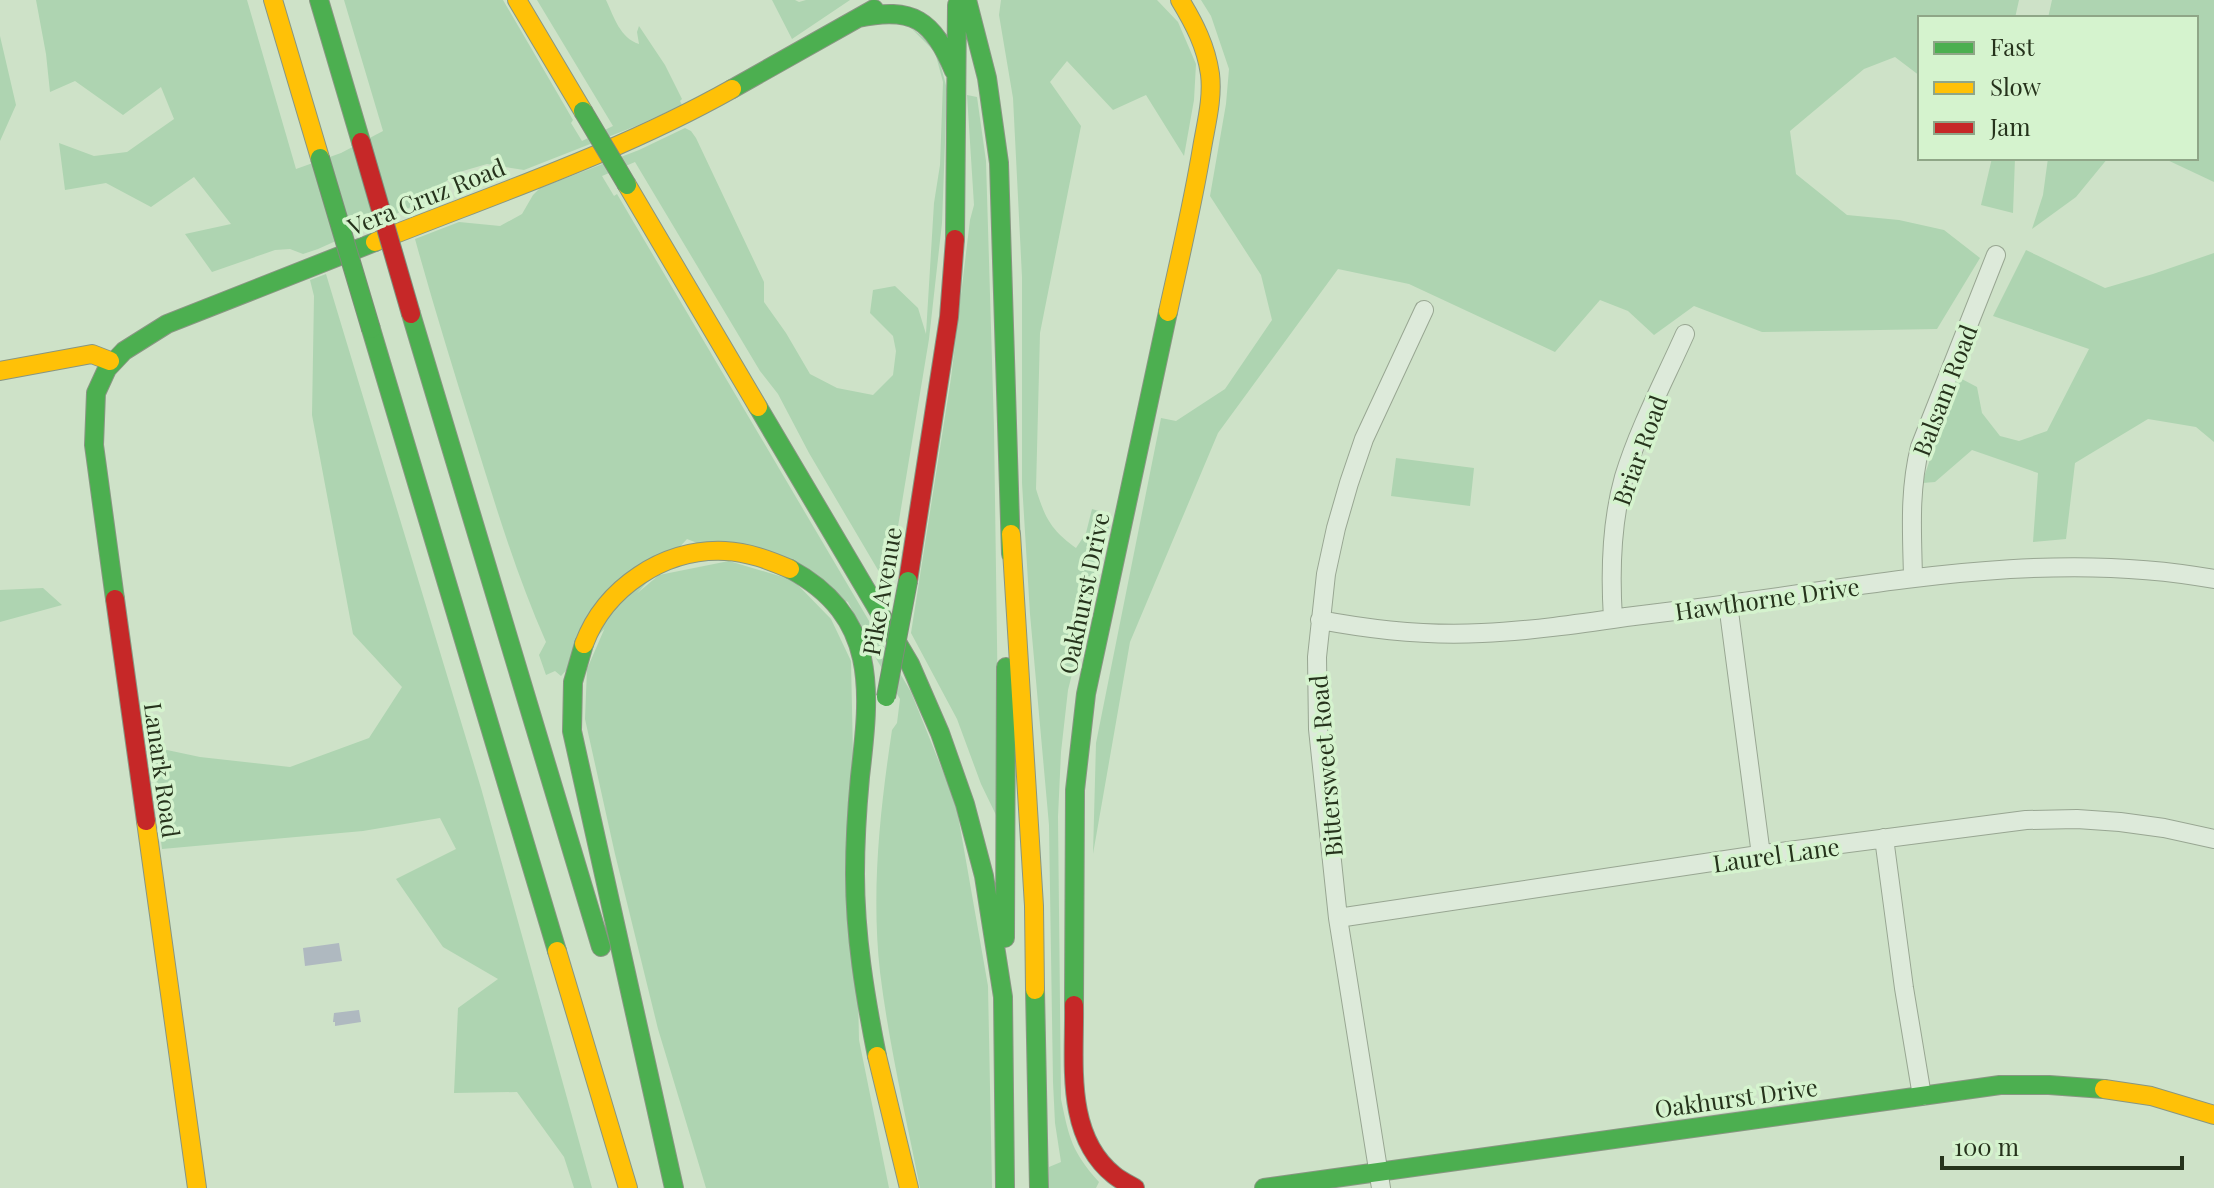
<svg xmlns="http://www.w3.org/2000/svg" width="2214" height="1188" viewBox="0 0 2214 1188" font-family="'Playfair Display',serif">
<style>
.green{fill:#aed4b1}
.water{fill:#afb9c0}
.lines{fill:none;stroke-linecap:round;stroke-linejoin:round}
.street-casing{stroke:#98a692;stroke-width:20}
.fast-casing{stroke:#889682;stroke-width:20}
.slow-casing{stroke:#889682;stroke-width:20}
.jam-casing{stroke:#889682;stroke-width:20}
.street{stroke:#ddeada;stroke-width:18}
.fast{stroke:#4caf50;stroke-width:18}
.slow{stroke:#ffc107;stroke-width:18}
.jam{stroke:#c62828;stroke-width:18}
.fast-bridge-casing{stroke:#7f8c79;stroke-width:20;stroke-linecap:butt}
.jam-bridge-casing{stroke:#7f8c79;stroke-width:20;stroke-linecap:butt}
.fast-bridge{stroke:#4caf50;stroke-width:18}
.jam-bridge{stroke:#c62828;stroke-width:18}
.labels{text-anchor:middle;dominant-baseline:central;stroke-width:7;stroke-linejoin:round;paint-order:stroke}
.street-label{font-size:24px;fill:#26331c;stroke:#d5f3ce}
</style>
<rect width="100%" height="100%" fill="#cee2c8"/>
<path class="green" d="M36 0H247L296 169 341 153 383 131 344 0H503L573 120 571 123 582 141 613 126 537 0H606C614 17 620 38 639 44L637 32 639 26 665 65 682 99 680 101 682 105 636 126 524 170 487 164 456 173 425 199 407 209 318 249 303 254 290 249 275 250 212 272 185 234 231 224 194 177 151 207 106 183 65 190 59 143 94 156 127 152 174 119 161 87 123 115 75 81 50 92 46 54Z
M772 0H795L799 2 806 0H850L792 39Z
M1001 0H1157L1178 22 1196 64 1194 100 1184 156 1146 95 1113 110 1067 61 1050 82 1081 126 1040 333 1036 489C1045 518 1051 530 1076 548L1086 533 1092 509 1112 515 1068 690 1061 752 1058 817 1061 1099C1069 1138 1072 1152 1099 1182L1096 1188H1049V1167L1061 1162 1055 1123 1053 1082 1049 825 1030 614 1022 483V277L1013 98 999 15Z
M1201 0H2019L2015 18H1920V76L1895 57 1864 69 1790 131 1796 174 1847 215 1899 220 1944 230 1980 258 1937 329 1762 332 1694 306 1654 335 1628 311 1600 300 1555 352 1409 284 1338 269 1218 433 1130 642 1093 854 1096 743 1161 418 1176 421 1225 389 1272 320 1261 275 1210 196 1226 104 1229 69 1211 16Z
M2052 0H2214V182L2163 158H2196V18H2048Z
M909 26 936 48 947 89 942 223 929 339 888 587 809 453 778 394 760 371 635 162 602 176 614 196 617 194 911 692 956 804 988 986 992 1188H920C906 1117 889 1045 880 972 871 891 880 810 892 730L897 723 900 699 877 660 848 602 687 539 561 676 555 671 546 675 539 655 546 642C516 574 495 504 473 433 453 369 433 304 415 239L459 222 500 226 522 214 533 195 540 188 639 150 685 128 691 131 696 138 764 282V302L786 333 810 374 837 388 873 395 893 375 896 351 893 336 870 313 873 290 895 286 918 308 926 334 934 203 940 165 943 82 935 52Z
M0 36 16 105 0 141Z
M967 95 977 97 986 161 994 428 998 713 996 815 981 784 957 719 911 633 951 378 970 220 974 205Z
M1992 158H2015L2013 213 1981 205Z
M2048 158H2108L2076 197 2032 229 2043 195Z
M2026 250 2105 288 2153 274 2214 253V442L2196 427 2148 419 2075 463 2066 539 2033 542 2038 473 1972 450 1935 482 1922 483 1958 377 1977 387 1982 413 2000 436 2019 441 2047 431 2089 349 1993 316Z
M326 274 481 788 592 1188H574L564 1157 517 1092 454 1093 458 1008 498 979 443 947 396 879 456 849 440 818 363 831 162 849 148 746 200 757 290 767 369 738 402 687 353 634 312 415 314 296 310 280Z
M1396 458 1474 468 1470 506 1391 496Z
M729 561 793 580 831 619 851 661 859 1040 889 1188H706L658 1029 615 854 585 719 587 669 610 616 659 575Z
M43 588 62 605 0 622V590Z"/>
<path class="water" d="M339 943 342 961 305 966 303 948Z
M359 1010 361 1022 335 1026V1022H333L334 1013Z"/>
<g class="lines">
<defs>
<path id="street" d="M1913 577C1912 532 1909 491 1920 447L1996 255
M1728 604 1761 855
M1613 619C1610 572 1611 523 1624 477 1639 428 1664 381 1685 334
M1320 620C1373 630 1428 636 1482 633 1530 631 1578 624 1626 617 1686 610 1746 602 1806 593 1941 573 2079 554 2214 579
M1884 838 1904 988 1922 1096
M1338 918 1772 853 2026 820 2077 819 2120 822 2164 828 2214 839
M1381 1188 1338 918 1318 729 1317 657 1326 574 1336 528 1349 483 1364 439 1424 310"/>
<path id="fast" d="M319 0 361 142
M967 0 987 78 999 163 1011 554
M858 18C913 6 933 20 954 71
M732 89 874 9
M955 239 957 5
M411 314 601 947
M371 329 557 951
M758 407 910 664 940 733 965 804 984 876 1003 997 1005 1188
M790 569C879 617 870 691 860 777 857 809 855 842 855 874 855 936 865 996 877 1056
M115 599 94 445 96 393 107 369 124 351 167 324 375 242
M584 644 573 682 572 731 674 1188
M1005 938 1006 667
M1035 990 1039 1188
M1074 1005 1075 790 1086 694 1168 312
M1264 1188 2000 1085H2049L2104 1089"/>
<path id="slow" d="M273 0 320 158
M517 0 583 111
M627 185 758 407
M375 242C495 194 620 152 732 89
M1168 312C1180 257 1193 203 1202 148 1206 124 1213 99 1210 74 1206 46 1194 23 1180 0
M0 371 92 354 110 361
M1011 534 1034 906 1035 990
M584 644C605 588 664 548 725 551 748 552 769 560 790 569
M146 821 197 1188
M557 951 628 1188
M877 1056 909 1188
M2104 1089 2151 1096 2214 1115"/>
<path id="jam" d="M908 581 949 317 955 239
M115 599 146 821
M1074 1005C1075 1061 1064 1135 1114 1175 1120 1180 1128 1184 1135 1188"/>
</defs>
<use href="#street" class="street-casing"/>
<use href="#fast" class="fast-casing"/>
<use href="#slow" class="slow-casing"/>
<use href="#jam" class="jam-casing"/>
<use href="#street" class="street"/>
<use href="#fast" class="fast"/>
<use href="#slow" class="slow"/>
<use href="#jam" class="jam"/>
<defs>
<path id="fast-bridge" d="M583 111 627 185
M320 158 371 329
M886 697 908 581"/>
<path id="jam-bridge" d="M361 142 411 314"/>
</defs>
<use href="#fast-bridge" class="fast-bridge-casing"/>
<use href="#jam-bridge" class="jam-bridge-casing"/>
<use href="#fast-bridge" class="fast-bridge"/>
<use href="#jam-bridge" class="jam-bridge"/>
</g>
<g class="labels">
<g class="street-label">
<text transform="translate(426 196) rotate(-22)">Vera Cruz Road</text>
<text transform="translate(1944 390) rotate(-69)">Balsam Road</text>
<text transform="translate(1639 450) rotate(-70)">Briar Road</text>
<text transform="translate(881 591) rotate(-80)">Pike Avenue</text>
<text transform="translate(1083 593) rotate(-78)">Oakhurst Drive</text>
<text transform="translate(1767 598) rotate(-8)">Hawthorne Drive</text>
<text transform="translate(1325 766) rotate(-95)">Bittersweet Road</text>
<text transform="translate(163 770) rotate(82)">Lanark Road</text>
<text transform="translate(1776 854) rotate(-8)">Laurel Lane</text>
<text transform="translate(1736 1097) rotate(-8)">Oakhurst Drive</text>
</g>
</g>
<rect x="1918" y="16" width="280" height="144" fill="#d5f3ce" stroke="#8fa687" stroke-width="2"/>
<rect x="1934" y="42" width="40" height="12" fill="#4caf50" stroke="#8fa687" stroke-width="2"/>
<text x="1990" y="56" font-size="24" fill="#26331c">Fast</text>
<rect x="1934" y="82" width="40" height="12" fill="#ffc107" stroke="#8fa687" stroke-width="2"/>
<text x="1990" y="96" font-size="24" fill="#26331c">Slow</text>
<rect x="1934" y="122" width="40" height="12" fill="#c62828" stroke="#8fa687" stroke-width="2"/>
<text x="1990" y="136" font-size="24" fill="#26331c">Jam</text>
<path d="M1942 1156v12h240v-12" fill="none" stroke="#26331c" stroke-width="4"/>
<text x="1954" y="1156" font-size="24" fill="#26331c" stroke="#d5f3ce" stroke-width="6" paint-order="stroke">100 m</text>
</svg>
